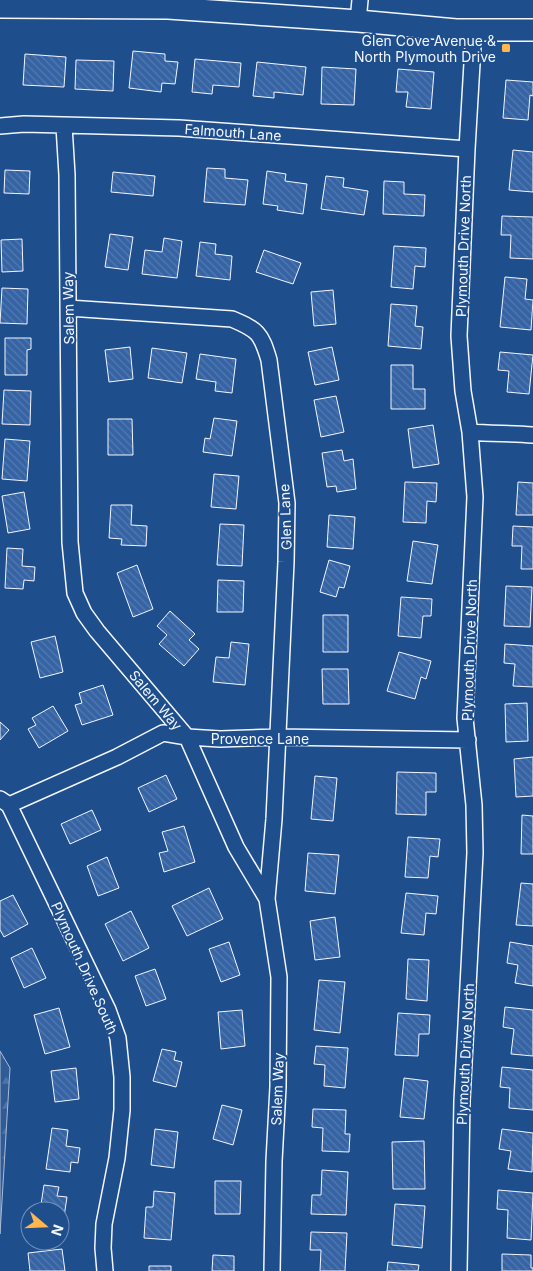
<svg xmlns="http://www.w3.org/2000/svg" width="533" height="1271" viewBox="0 0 533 1271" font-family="Inter,sans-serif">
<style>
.forest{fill:url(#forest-firs);stroke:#a8bbd7}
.building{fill:url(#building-back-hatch);stroke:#f2f6ff}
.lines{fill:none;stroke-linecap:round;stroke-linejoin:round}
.minor-casing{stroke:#f2f6ff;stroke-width:18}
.secondary-casing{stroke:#f2f6ff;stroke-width:24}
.minor{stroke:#1f4e8c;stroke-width:15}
.secondary{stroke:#1f4e8c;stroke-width:21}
.poi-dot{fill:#ffb74d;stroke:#1f4e8c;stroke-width:2}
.labels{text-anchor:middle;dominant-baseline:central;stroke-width:4;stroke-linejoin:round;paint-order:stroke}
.poi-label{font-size:14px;fill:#f2f6ff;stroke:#1f4e8c;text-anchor:end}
.street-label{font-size:14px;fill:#f2f6ff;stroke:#1f4e8c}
</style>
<defs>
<pattern id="forest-firs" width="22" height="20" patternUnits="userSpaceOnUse" patternTransform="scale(1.25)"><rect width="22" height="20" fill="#305b95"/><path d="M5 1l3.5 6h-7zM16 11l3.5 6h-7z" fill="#4e73a5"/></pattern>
<pattern id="building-back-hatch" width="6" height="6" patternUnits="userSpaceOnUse" patternTransform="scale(1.25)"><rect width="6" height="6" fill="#3563a3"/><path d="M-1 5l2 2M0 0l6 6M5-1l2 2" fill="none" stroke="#537ab1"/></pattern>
</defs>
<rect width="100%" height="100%" fill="#1f4e8c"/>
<path class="forest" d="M0 1051 10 1068 0 1234Z"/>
<path class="building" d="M133 51 165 54V61L178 62 175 84 162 83 161 92 129 88Z
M25 54 66 57 64 87 23 85Z
M195 59 241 63 239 87 213 85 212 94 192 92Z
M76 60 114 61 113 91 75 89Z
M257 62 306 67 303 95 274 92V98L253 96Z
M322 67 356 69 354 105 321 104Z
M398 69 434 72 431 109 406 107 408 92H396Z
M506 80 533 82V96L530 95 528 120 503 118Z
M513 150 533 152V192L509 190Z
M207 168 225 169V178L248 180 245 205 204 202Z
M5 170 30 171 29 194 4 193Z
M267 171 286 174 285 181 307 184 303 214 277 210 278 206 263 204Z
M113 172 155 176 153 196 111 192Z
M326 176 344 178 343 187 368 191 364 215 321 209Z
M384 181 404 182V194L425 195 424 216 383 214Z
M502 216 533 217V259L510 258 511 235H501Z
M110 234 133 237 128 270 105 267Z
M164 238 182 241 177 278 142 274 145 250 162 252Z
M22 239 23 271 2 272 1 240Z
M200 242 216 244 215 254 232 256 230 280 196 276Z
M394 246 426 248 425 267 415 266 413 289 391 287Z
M264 250 301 263 293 284 256 272Z
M505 277 527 279 525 299 533 300 531 330 500 327Z
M2 288 28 289 27 324 0 323Z
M333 290 336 324 314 326 311 292Z
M391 304 417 306 415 326 423 327 421 349 388 346Z
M5 338H31V349L27 350V375H5Z
M130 347 133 379 109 382 105 350Z
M332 347 339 380 315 385 308 352Z
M152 348 187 353 182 383 148 378Z
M500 352 533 355 529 394 507 392 509 371 498 370Z
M200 354 236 359 232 393 215 391 216 382 196 379Z
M391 365H413V389H425V409H391Z
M4 390 31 391 30 425 2 424Z
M336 396 344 432 321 437 314 400Z
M214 418 237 421 232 456 203 452 205 438 210 439Z
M108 419H132L133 455H108Z
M433 425 439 464 413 468 408 429Z
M5 439 30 441 27 481 2 479Z
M342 450 344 461 353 459 356 489 337 492 336 486 327 487 322 453Z
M214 474 239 476 236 509 211 507Z
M405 482 437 483 436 502 427 501 426 523 403 522Z
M518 482 533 483V515H516Z
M24 492 30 529 8 533 2 496Z
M111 505H132L131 525 147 526 146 546 121 545 122 539 109 538Z
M329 515 355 517 353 549 327 547Z
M220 524 244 525 242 566 217 565Z
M513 526 533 527V569H521L522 546H512Z
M413 541 438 545 432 584 407 581Z
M7 548 23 549 22 566 35 567 34 581 24 580 23 589 5 588Z
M329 560 350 566 344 588 339 587 336 597 320 592Z
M137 565 153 609 133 617 117 573Z
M218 580 244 581 243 612H217Z
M506 586 532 587 530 627 504 626Z
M401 597 432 599 431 616H423L421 638 398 636Z
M170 611 195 634 189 640 199 649 184 666 159 644 167 635 157 626Z
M323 615H348V652H323Z
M55 636 63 672 40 678 31 642Z
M231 642 249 644 245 685 213 682 216 657 229 658Z
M505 644 533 646V687L513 686 515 664 504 663Z
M399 652 431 661 426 679 421 677 415 699 387 691Z
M322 669H348L349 704H323Z
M103 685 113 715 82 725 75 705 82 703 79 693Z
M527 703 528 741 506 742 505 704Z
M53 706 68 731 39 748 28 729 36 725 32 718Z
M0 722 9 730 0 740Z
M533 757V796L516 797 514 759Z
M397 772 436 773V792H426V815L396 814Z
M166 775 177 799 149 812 138 788Z
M315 776 337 778 333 821 311 819Z
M92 810 101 830 70 844 61 824Z
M522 815 533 816V854H521Z
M184 826 195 862 164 872 159 853 168 851 162 832Z
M408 837 440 839 438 857 430 856 428 878 405 877Z
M308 853 339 855 335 894 305 891Z
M107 857 119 888 98 896 87 866Z
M521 883 533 884V926L516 925Z
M209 888 223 919 187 936 172 906Z
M406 893 438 896 436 914 426 913 424 935 401 933Z
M13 895 28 924 4 937 0 930V901Z
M131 911 149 948 123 961 105 924Z
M335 917 340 957 315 960 310 921Z
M229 942 240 975 221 982 209 949Z
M510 942 533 946V986L515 983 518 965 507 963Z
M32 948 46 978 24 988 11 958Z
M408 959 429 960 427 1001 406 999Z
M155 969 166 999 146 1006 135 976Z
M319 980 345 982 340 1033 314 1030Z
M505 1007 533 1010V1056L511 1054 514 1029 503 1027Z
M59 1008 70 1047 45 1054 34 1015Z
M242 1010 245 1046 221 1049 218 1012Z
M398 1013 430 1015 429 1034H419L418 1056 395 1055Z
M316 1046 348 1048 345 1088 324 1086 325 1065 314 1064Z
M162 1049 176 1052 174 1060 182 1062 176 1087 153 1081Z
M502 1067 533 1070V1110L509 1108 510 1088 500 1087Z
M76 1068 79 1099 55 1102 51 1071Z
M404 1078 428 1081 424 1119 400 1117Z
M222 1105 242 1110 233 1145 213 1139Z
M313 1109 346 1110 345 1134H350L349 1152 322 1151 323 1128 312 1127Z
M52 1128 68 1130 66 1146 80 1148 78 1163 71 1162 70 1172 46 1169Z
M155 1129 178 1132 174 1168 151 1165Z
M502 1129 533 1133 532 1172 508 1169 511 1151 499 1149Z
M424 1141 425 1189H393L392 1142Z
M322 1170 348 1172 346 1215 311 1214 312 1195H321Z
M215 1181H241L240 1214H215Z
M44 1185 59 1187 57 1196 67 1197 62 1230H60V1211H40Z
M498 1190 533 1193 531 1240 507 1238 508 1210 497 1209Z
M154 1191 175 1193 171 1240 144 1238 146 1207H153Z
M395 1204 425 1206 422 1248 392 1245Z
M311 1232 347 1233 345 1271H320L321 1250H310Z
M62 1249 65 1271H30L28 1253Z
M502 1254 531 1255V1268H533V1271H502Z
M213 1255 234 1256V1271H212Z
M388 1262 419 1265 418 1271H387Z
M149 1266H171V1271H149Z"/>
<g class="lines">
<defs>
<path id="minor" d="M358 21 360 0
M0 126 24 124 179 128 467 149
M64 126 67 175 70 542 75 593 84 613 97 631 187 737 236 847 267 899 279 977 278 1087 274 1161 272 1271
M68 308 232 319C258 330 261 333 269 360L287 503 286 562 274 819 267 899
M470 432C491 434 512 433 533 435
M0 799 9 805 108 1010 118 1038 122 1077V1110L117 1158 104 1224 103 1248 105 1271
M9 805 117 757 163 733 187 737 220 739 278 737 468 740
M459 1271 462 1101 475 853 474 805 465 718 475 497 470 432 463 391 459 336 467 149 474 29"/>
<path id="secondary" d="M0 7 168 8 358 21 456 30H533"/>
</defs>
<use href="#minor" class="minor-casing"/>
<use href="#secondary" class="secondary-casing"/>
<use href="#minor" class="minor"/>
<use href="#secondary" class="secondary"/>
</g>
<rect class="poi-dot" x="501" y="43" width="10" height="10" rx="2.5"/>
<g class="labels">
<g class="poi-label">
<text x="496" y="40">Glen Cove Avenue &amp;<tspan x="496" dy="16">North Plymouth Drive</tspan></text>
</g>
<g class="street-label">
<text transform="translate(233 132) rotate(4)">Falmouth Lane</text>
<text transform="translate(463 246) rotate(-88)">Plymouth Drive North</text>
<text transform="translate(68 308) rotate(-91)">Salem Way</text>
<text transform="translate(285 517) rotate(-92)">Glen Lane</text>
<text transform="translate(469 650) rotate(-88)">Plymouth Drive North</text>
<text transform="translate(156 700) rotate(50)">Salem Way</text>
<text x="260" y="738">Provence Lane</text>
<text transform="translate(85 968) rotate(66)">Plymouth Drive South</text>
<text transform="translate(465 1054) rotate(-87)">Plymouth Drive North</text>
<text transform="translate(277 1089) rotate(-88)">Salem Way</text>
</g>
</g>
<g transform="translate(45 1226) rotate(109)"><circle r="24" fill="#1f4e8c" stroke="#7391ba"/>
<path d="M0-4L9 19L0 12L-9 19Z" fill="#ffb74d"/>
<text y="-8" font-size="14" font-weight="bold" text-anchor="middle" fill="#f2f6ff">N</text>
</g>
</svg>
